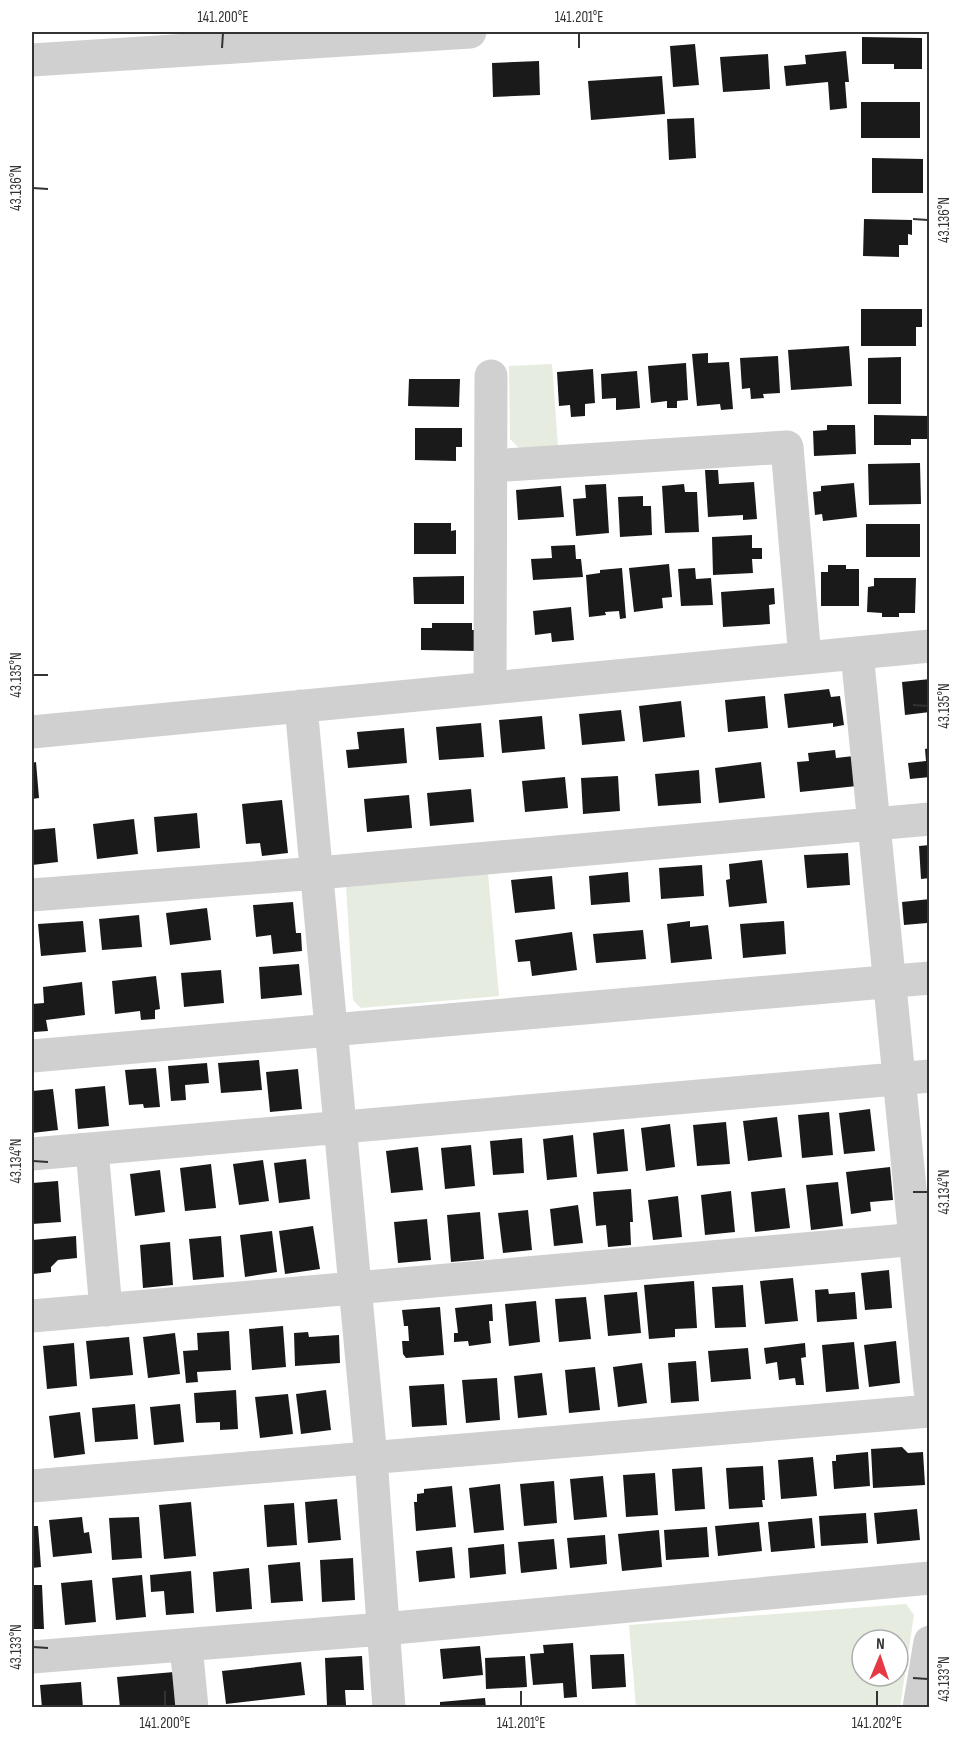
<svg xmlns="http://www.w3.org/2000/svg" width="961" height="1739" viewBox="0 0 961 1739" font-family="'Sofia Sans Condensed',sans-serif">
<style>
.green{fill:#e6ecdf;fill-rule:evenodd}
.building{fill:#1a1a1a}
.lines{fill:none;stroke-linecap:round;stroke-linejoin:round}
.minor{stroke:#d0d0d0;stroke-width:33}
.ticks{fill:none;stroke:#333;stroke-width:2}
.neatline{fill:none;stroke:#333;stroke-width:2}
.ticks-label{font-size:15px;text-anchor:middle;fill:#333}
</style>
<rect width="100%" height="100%" fill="#fff"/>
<path class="green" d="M552 364 558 446 519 448 510 439 509 366Z
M488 873 499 996 361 1008 353 1000 346 886Z
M906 1604 914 1615 900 1707H636L629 1625ZM862 1640H898V1676H862Z"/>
<path class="building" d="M862 37 922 38V69H894V64H862Z
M695 44 699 85 673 87 670 46Z
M846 51 849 82H845L847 108 830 110 828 82 786 86 784 66 806 64 805 55Z
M768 54 770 89 723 92 720 57Z
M539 61 540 95 493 97 492 63Z
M662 76 665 114 591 120 588 81Z
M861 102H920V138H861Z
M694 118 696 158 669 160 667 119Z
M872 158 923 159V193H872Z
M864 219 912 220V235L908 234V245H899V257L863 256Z
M861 309H922V327H916V346H861Z
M849 346 852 386 791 390 788 350Z
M708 353V363L729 362 733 409 721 410 720 404 697 406 692 354Z
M778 356 780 393 763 394 764 398 751 399 750 388 742 389 740 358Z
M901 357V404H868V358Z
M686 363 688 400 677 401V408H667V401L651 403 648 366Z
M593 369 595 403 585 404V416L571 417 570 405 559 406 557 372Z
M637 371 640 408 616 410V398L602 399 601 374Z
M409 379H460L459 407 408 406Z
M874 415 930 416V439H911V445H874Z
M827 425H855L856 454 814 456 813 431 827 430Z
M415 428H462V447H456V461L415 460Z
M920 463 921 504 869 505 868 464Z
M705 470H718L719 484 754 482 757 519 743 520V515L708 517Z
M854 483 857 517 823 521 822 514 815 515 813 492 821 491V486Z
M606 484 609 533 576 536 573 499 586 498 585 485Z
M684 484 685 492H697L699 532 665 533 662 486Z
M561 486 564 517 518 520 516 490Z
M643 496V506H651L652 535 620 537 618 497Z
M414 523H451V531L456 530V554H414Z
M866 524H920V557H866Z
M752 535V548H762V559H752L753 573 713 575 712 537Z
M575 545 576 559H581L583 577 533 580 531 559 552 558 551 546Z
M669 564 672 597 662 598 663 608 634 612 629 568Z
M828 565H846V569H859V606H821V572H828Z
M622 568 626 618 620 619 619 611 605 612 606 615 589 617 586 575 600 573V570Z
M695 568 696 579 711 578 713 605 681 606 678 569Z
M464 576V604H414L413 577Z
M874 578H916L915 613H899V617H882V613L867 612 868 587 874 586Z
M774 588 775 604 769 605 770 624 723 627 721 592Z
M571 607 574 640 552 642 551 633 535 635 533 611Z
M432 623H472V630H475V651L421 650V628H432Z
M930 679V712L905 715 902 682Z
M829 689 831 697 840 696 844 725 833 727V723L788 728 784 694Z
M765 696 768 728 728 732 725 700Z
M681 701 685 737 643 742 639 706Z
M621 710 625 741 582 745 579 714Z
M542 716 545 749 502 753 499 720Z
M481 723 484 757 439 760 436 727Z
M404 728 407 763 348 768 346 750 359 749 357 732Z
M930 748V777L910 779 908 763 926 761 925 749Z
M835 750 836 758 854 756 857 786 800 792 797 762 809 761 808 753Z
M36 762 39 798 32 799V763Z
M761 762 765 798 719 803 715 768Z
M699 770 701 803 658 806 655 774Z
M618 776 620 811 583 814 581 778Z
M565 777 568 808 525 812 522 781Z
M471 789 474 822 430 826 427 793Z
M409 795 412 828 367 832 364 799Z
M282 800 288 853 262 856 260 843 246 844 242 804Z
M197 813 200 848 157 852 154 817Z
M134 819 138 854 97 859 93 824Z
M55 828 58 862 32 865V830Z
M930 845V878L921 879 919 846Z
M848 853 850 885 807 888 804 855Z
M762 860 767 903 729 907 726 880 730 879 729 864Z
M702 865 704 896 661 899 659 868Z
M628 872 630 902 591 905 589 876Z
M552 876 555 909 515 913 511 880Z
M930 899V934H928L927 923 904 925 902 902Z
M293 902 296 933H301L302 951 273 954 271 935 256 937 253 905Z
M207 908 211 940 170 945 166 913Z
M139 915 142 947 102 950 99 919Z
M83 921 86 952 41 956 38 924Z
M690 921V927L708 925 712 959 671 963 667 924Z
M784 921 786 954 743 958 740 924Z
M643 930 646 959 596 963 593 934Z
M572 932 577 970 532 976 530 961 518 962 515 940Z
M299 964 302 995 261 999 259 967Z
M221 970 224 1003 184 1007 181 973Z
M156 976 160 1009 155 1010V1019L141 1020 140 1011 115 1014 112 981Z
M82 982 85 1015 46 1020 48 1031 34 1032 32 1004 44 1003 43 987Z
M259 1060 262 1090 221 1093 218 1063Z
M207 1063 209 1083 185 1085 186 1100 171 1101 168 1066Z
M156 1068 160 1107 144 1108 143 1104 129 1105 125 1070Z
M298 1069 302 1109 270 1112 266 1072Z
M105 1086 109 1126 78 1129 75 1089Z
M53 1089 58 1130 32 1133V1091Z
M870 1109 875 1151 844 1154 839 1113Z
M829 1112 833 1155 802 1158 798 1115Z
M777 1117 782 1157 748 1161 743 1121Z
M726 1122 730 1164 697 1166 693 1125Z
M670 1124 675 1167 646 1171 641 1128Z
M624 1129 628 1171 597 1174 593 1133Z
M573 1135 577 1177 547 1180 543 1139Z
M522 1138 524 1173 493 1175 490 1141Z
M471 1145 475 1186 445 1189 441 1148Z
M418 1147 423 1190 391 1193 386 1151Z
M306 1159 310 1199 279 1203 274 1163Z
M263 1160 269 1201 239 1205 233 1164Z
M211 1164 216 1208 185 1211 180 1168Z
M890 1167 893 1200 870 1202 871 1211 851 1214 846 1172Z
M160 1170 165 1212 135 1216 130 1174Z
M58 1181 61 1222 32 1224V1183Z
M838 1182 843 1226 811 1230 806 1185Z
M785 1188 790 1228 755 1232 751 1192Z
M631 1189 633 1222H630L631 1245 608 1247 606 1225 596 1226 593 1192Z
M731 1191 735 1232 705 1235 701 1195Z
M678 1196 682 1237 653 1240 648 1200Z
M578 1205 583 1243 554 1246 550 1209Z
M528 1210 532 1250 503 1253 498 1213Z
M480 1212 484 1259 451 1262 447 1215Z
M427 1219 431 1260 398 1263 394 1222Z
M313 1226 320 1269 285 1274 279 1231Z
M272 1231 277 1272 245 1277 240 1235Z
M76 1236 77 1258 58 1260 51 1267V1272L33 1274 32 1240Z
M221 1236 224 1277 193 1280 189 1239Z
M170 1242 173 1285 143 1288 140 1245Z
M889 1270 892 1308 865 1310 861 1273Z
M793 1278 798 1321 765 1324 760 1281Z
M694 1281 697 1328 675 1329V1337L649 1339 644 1285Z
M743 1285 746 1327 715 1328 712 1287Z
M828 1289 829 1294 855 1292 857 1319 817 1322 815 1290Z
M637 1292 641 1333 608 1336 604 1295Z
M586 1297 591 1339 559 1342 555 1299Z
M536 1301 540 1342 509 1346 505 1304Z
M492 1304 493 1321H489L491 1343 469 1346 468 1341 454 1342V1333H458L455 1308Z
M440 1307 444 1355 406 1358 403 1354 402 1341H409L408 1326H404L402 1310Z
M283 1326 286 1367 252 1370 249 1329Z
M229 1331 231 1370 197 1372 198 1382 186 1383 183 1351 198 1350 197 1333Z
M308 1332 309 1337 339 1335 340 1363 295 1366 294 1333Z
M175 1333 180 1374 148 1378 143 1337Z
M129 1337 133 1375 90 1379 86 1341Z
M896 1341 900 1383 869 1387 864 1345Z
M854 1342 859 1389 826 1392 822 1345Z
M74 1343 77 1386 47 1389 43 1346Z
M805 1343 806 1357 801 1358 804 1385H796L795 1378 779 1380 777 1362 766 1364 764 1348Z
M748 1348 751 1379 711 1382 708 1351Z
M696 1361 699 1401 671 1403 668 1363Z
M642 1363 647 1403 618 1407 613 1367Z
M595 1367 600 1410 569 1413 565 1370Z
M542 1373 547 1415 518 1418 514 1376Z
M497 1378 500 1420 466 1423 462 1380Z
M444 1384 447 1425 412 1427 409 1386Z
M236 1390 238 1429 220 1430V1422L196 1423 194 1393Z
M326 1390 331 1430 301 1434 296 1394Z
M288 1394 293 1434 260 1438 255 1397Z
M135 1404 138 1439 95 1442 92 1408Z
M180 1404 184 1442 154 1445 150 1407Z
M80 1412 85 1454 54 1458 49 1416Z
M902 1447 908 1453 923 1452 925 1485 873 1488 871 1449Z
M868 1452 870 1486 834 1489 832 1461H836V1455Z
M813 1457 817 1496 781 1499 778 1460Z
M763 1466 765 1500H762L763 1507 729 1509 726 1468Z
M702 1467 705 1509 675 1511 672 1469Z
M655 1473 658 1515 626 1517 623 1475Z
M603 1476 607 1517 574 1520 570 1479Z
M554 1481 557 1523 524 1526 520 1484Z
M500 1484 504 1530 474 1533 469 1488Z
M452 1486 456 1527 416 1531 414 1502H417V1494L424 1493V1489Z
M337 1499 341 1540 308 1543 305 1502Z
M191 1502 196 1556 164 1559 159 1505Z
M294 1503 297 1545 267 1547 264 1505Z
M917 1509 920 1540 877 1544 874 1513Z
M866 1513 868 1543 821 1546 819 1516Z
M82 1517 84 1533 89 1532 92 1553 53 1557 49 1520Z
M139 1517 142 1558 112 1560 109 1518Z
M812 1518 815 1548 771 1552 768 1522Z
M759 1522 762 1551 718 1556 715 1526Z
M32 1526H38L41 1567 32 1568Z
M707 1527 709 1557 666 1560 664 1530Z
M659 1530 662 1567 622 1571 618 1534Z
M605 1535 607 1564 570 1568 567 1538Z
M554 1539 557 1569 521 1573 518 1542Z
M504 1544 506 1574 470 1578 468 1548Z
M452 1547 455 1578 419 1582 416 1551Z
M353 1558 355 1600 322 1602 320 1560Z
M300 1562 303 1601 271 1603 268 1565Z
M249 1568 252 1609 216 1612 213 1572Z
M191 1571 194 1613 166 1615 164 1591 151 1592 150 1575Z
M142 1575 146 1617 116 1620 112 1578Z
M92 1580 96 1622 65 1625 61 1583Z
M32 1585H42L44 1629H32Z
M573 1643 577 1697 564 1698 563 1683 533 1685 530 1654 544 1653 543 1645Z
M480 1646 483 1675 443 1679 440 1649Z
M624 1654 626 1687 592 1689 590 1655Z
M362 1656 364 1690H345L346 1705 327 1706 325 1658Z
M525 1656 527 1687 486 1689 485 1658Z
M301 1662 305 1695 226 1704 222 1671Z
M174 1672 177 1707 120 1708 117 1677Z
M81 1682 83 1708H42L40 1685Z
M485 1698 486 1708H440V1702Z"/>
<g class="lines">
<path class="minor" d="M32 60 470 32
M491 466 787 447 805 658
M857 653 930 1390
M490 688 491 376
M301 706 371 1458 389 1708
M32 732 930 646
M32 895 318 873 930 819
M32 1056 930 978
M92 1149 106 1310
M32 1154 930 1076
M32 1316 930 1238
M32 1486 930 1411
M186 1645 192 1708
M32 1657 383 1629 930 1578
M919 1708 930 1642"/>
</g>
<path class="ticks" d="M222 48 223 33M579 48V33M33 188 48 189M913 219 928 220M33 675H48M913 705 928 706M33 1161 48 1162M913 1192H928M33 1647 48 1648M913 1678 928 1679M165 1706V1691M521 1706V1691M877 1706V1691"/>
<rect width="961" height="1739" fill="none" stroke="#ffffff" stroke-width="66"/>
<g transform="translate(880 1658) rotate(2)"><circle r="28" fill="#ffffff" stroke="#adadad" stroke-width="1.5"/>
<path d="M0-4.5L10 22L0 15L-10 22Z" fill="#e63946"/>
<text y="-9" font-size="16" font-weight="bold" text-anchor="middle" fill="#333333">N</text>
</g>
<rect x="33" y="33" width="895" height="1673" class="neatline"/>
<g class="ticks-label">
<text x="223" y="22">141.200°E</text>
<text x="579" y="22">141.201°E</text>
<text transform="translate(16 188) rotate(-90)" y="5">43.136°N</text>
<text transform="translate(944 220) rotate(-90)" y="5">43.136°N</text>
<text transform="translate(16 675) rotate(-90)" y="5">43.135°N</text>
<text transform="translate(944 706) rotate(-90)" y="5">43.135°N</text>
<text transform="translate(16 1161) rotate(-90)" y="5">43.134°N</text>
<text transform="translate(944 1192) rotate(-90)" y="5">43.134°N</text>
<text transform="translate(16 1647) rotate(-90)" y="5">43.133°N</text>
<text transform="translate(944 1679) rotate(-90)" y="5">43.133°N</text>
<text x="165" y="1728">141.200°E</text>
<text x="521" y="1728">141.201°E</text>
<text x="877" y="1728">141.202°E</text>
</g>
</svg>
